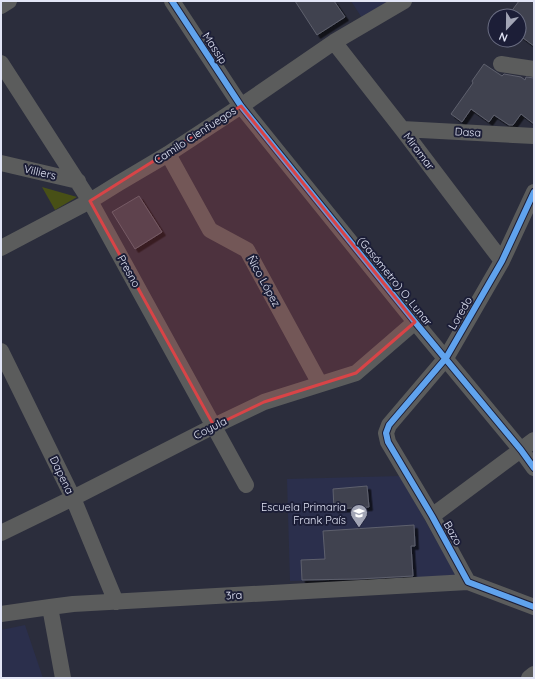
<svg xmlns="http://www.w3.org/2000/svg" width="535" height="679" viewBox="0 0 535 679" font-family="Quicksand,sans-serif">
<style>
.built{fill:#2b2f4c}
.green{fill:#485016}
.building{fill:#40424f;stroke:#5e606d;filter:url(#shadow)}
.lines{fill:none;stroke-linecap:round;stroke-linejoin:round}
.minor{stroke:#5b5c5c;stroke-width:16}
.cycleway-casing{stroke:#1c1e37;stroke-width:8}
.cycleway{stroke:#60a3ed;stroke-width:6}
.marked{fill:#d84447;fill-opacity:0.2;stroke:#d84447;stroke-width:3;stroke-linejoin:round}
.labels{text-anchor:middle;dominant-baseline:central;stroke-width:4;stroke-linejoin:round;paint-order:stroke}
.street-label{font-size:11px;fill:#e2e5f6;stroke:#1c1e37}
.poi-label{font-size:11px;fill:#e2e5f6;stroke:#1c1e37;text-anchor:end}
</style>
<defs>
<filter id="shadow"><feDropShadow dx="3.5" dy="3.5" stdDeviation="0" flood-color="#0009"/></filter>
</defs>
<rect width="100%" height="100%" fill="#2b2d3c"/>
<path class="built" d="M351 1H388L362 18Z
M400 476 457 577 290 581 287 479Z
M25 625 43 678H1V630Z"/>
<path class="green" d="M42 187 77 197 55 210Z"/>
<path class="building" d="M295 1H334L345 17 317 35Z
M519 1H534V46L519 35V16H508Z
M484 64 502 76 504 74 521 77 525 80 526 77 534 78V124L521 114 513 125H509L494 115 489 122 471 109 462 122 451 114 473 83 472 81Z
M139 196 162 232 135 249 112 212Z
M367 486 369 507 334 509 333 489Z
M414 525 415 546H411L413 576 358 579 302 580 301 560 325 559 323 531Z"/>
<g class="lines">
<path class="minor" d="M172 1 241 106 415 322 521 450 534 468
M1 6 9 1
M334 42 402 129 502 261
M1 63 90 201 246 485
M501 64 534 69
M402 129 534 136
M168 154 210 230 247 250 320 384
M1 163 78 181
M534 192 502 261 446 358 389 425 386 433 388 442 432 516 468 582 534 607
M1 248 90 201 119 183 168 154 241 106 334 42 404 1
M1 351 73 498 116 602
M432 516 534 440
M1 533 73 498 214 426 264 402 356 373 415 322
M50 607 63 678
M1 614 50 607 73 604 468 582
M529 678 534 674"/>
<defs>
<path id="cycleway" d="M172 1 241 106 415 322 521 450 534 468
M534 192 502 261 446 358 389 425 386 433 388 442 432 516 468 582 534 607"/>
</defs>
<use href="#cycleway" class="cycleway-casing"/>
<use href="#cycleway" class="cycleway"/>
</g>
<path class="marked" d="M241 106 415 322 356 373 264 402 214 426 90 201Z"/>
<defs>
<symbol id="school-pin" viewBox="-11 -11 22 30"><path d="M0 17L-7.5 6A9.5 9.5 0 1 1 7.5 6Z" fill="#a2a5b5" stroke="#1c1e37"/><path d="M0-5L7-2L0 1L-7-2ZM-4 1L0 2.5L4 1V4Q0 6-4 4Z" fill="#fff"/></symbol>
</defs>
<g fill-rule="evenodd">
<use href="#school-pin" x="349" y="503" width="20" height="27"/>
</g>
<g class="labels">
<g class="street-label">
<text transform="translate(215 48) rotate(57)">Massip</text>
<text transform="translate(468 132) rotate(3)">Dasa</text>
<text transform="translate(195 135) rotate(-33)">Camilo Cienfuegos</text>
<text transform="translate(419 151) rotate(53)">Miramar</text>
<text transform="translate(40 172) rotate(13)">Villiers</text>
<text transform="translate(129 271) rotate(61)">Presno</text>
<text transform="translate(264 281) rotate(61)">Ñico López</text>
<text transform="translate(395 281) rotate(51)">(Gasómetro) O. Lunar</text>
<text transform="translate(460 313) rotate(-60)">Loredo</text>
<text transform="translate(210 428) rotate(-27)">Coyula</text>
<text transform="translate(62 475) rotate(64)">Dapena</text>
<text transform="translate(453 533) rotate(61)">Bazo</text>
<text transform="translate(234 595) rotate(-3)">3ra</text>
</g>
<g class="poi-label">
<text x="346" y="507">Escuela Primaria<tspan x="346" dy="13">Frank País</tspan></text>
</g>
</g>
<rect width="535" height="679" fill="none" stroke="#e2e5f6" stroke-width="4"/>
<g transform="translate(507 28) rotate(202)"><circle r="19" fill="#1c1e37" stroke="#6b6e83"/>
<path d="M0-3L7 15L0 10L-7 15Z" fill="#a2a5b5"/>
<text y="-6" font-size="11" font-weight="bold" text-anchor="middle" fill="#e2e5f6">N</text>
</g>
</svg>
